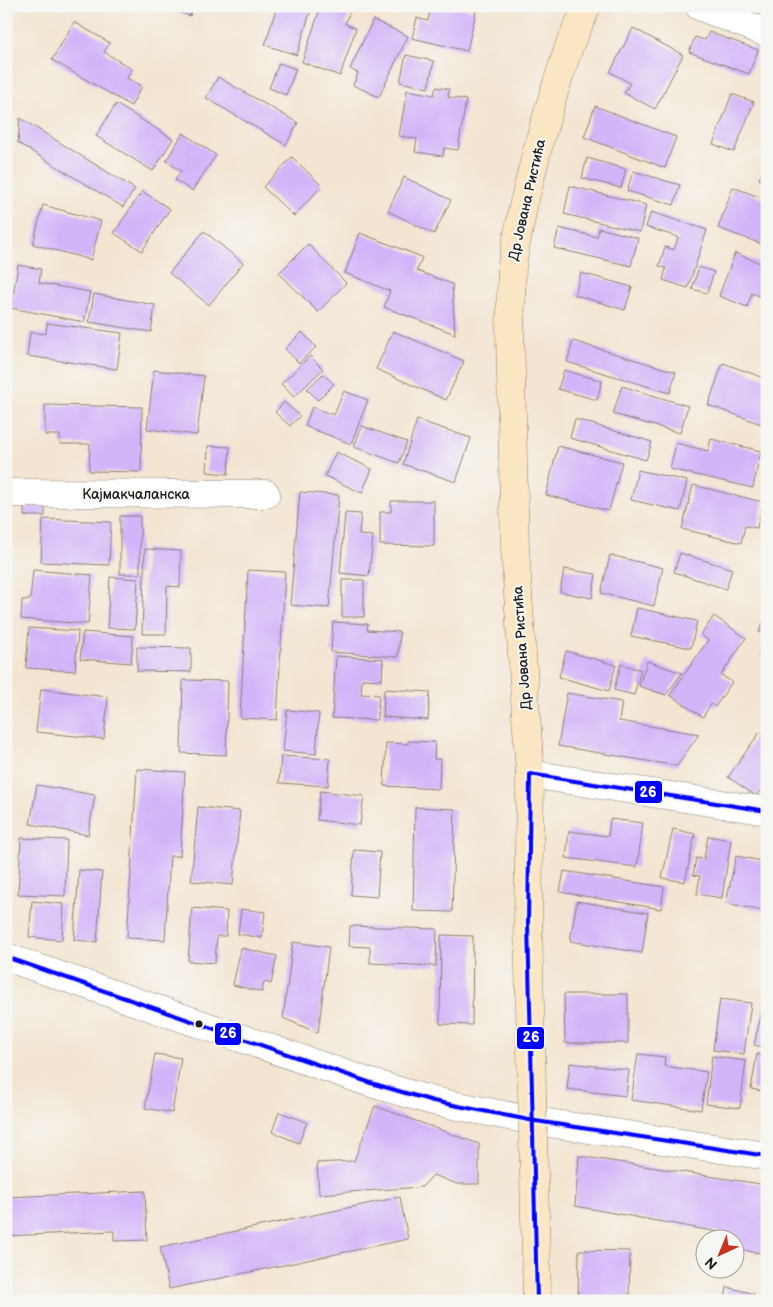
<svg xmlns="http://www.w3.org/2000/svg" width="773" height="1307" viewBox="0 0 773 1307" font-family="'Balsamiq Sans',sans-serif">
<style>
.building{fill:#d2b4f9}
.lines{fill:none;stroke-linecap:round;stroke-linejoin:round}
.street-casing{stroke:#888076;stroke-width:29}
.secondary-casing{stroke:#888076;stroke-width:29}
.street{stroke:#fff;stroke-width:28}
.secondary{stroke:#fbe6c4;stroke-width:28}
.secondary-bridge-casing{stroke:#888076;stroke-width:29;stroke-linecap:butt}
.secondary-bridge{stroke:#fbe6c4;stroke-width:28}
.bus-1-casing{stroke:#f6f6f2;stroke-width:8}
.bus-1{stroke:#00f;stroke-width:4}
.bus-dot{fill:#1c1c1c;stroke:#f6f6f2;stroke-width:2}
.labels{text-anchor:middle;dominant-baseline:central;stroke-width:4;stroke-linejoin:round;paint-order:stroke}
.street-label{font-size:14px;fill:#1c1c1c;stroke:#f6f6f2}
.line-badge{stroke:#f6f6f2;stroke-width:2}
.badge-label{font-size:14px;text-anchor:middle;font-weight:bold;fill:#fff}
</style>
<rect width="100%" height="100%" fill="#f6f6f2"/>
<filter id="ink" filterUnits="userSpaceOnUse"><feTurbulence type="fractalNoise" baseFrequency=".02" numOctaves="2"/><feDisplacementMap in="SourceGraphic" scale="10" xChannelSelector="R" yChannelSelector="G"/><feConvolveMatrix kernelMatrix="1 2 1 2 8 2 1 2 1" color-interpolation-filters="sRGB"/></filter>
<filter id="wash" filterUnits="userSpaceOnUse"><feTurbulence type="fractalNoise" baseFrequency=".0096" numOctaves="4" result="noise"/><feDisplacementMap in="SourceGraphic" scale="20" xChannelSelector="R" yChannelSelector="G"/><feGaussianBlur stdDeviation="1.12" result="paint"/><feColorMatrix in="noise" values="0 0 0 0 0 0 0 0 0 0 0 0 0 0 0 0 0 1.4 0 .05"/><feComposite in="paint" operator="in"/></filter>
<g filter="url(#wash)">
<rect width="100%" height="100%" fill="#f3e5d1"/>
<g id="blocks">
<path class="building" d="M160 6H193L190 16Z
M277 6H312L297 55 265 45Z
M321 6H352L345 24 356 28 340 76 302 62Z
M431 6H455L476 11 467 51 412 38 417 18 428 21Z
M373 20 408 36 379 97 353 85 358 73 350 69Z
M74 22 110 43 104 52 132 69 127 78 142 86 131 106 52 60Z
M633 28 683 55 655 109 624 93 630 83 610 72Z
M709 32 758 50 749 74 689 52 695 37 705 40Z
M406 55 434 61 428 88 400 82Z
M279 63 296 69 286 95 269 88Z
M218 77 298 123 286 145 206 98Z
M436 87 449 89 448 97 466 100 458 150 444 148 443 156 415 152 417 139 399 136 407 90 434 95Z
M732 94 754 102 734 152 713 144Z
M116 104 173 139 153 171 96 136Z
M595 106 676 137 665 168 584 137Z
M20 118 135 189 123 207 18 143Z
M183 133 216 155 192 191 175 180 181 171 166 161Z
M292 157 322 186 294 216 263 187Z
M587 158 626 169 621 188 582 178Z
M767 164V183L759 179Z
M633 171 680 185 674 205 627 191Z
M404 177 451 200 434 234 388 211Z
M570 186 646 205 640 232 564 214Z
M733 187 767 200V246L718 228Z
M142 191 170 209 142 251 114 233Z
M43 205 101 221 91 260 33 244Z
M651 212 707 230 688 288 663 280 666 268 659 266 665 247 674 250 678 237 646 227Z
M559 228 597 237 599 228 638 238 631 266 554 248Z
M204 231 243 263 209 305 169 273Z
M360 233 422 257 417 271 452 284 455 334 384 307 390 291 345 273Z
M308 244 346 283 318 312 279 273Z
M735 253 765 265 762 273 767 275V299L752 293 747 307 719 296Z
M18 265 41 269 39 283 90 292 84 322 11 308Z
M699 267 714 272 707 293 692 289Z
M581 273 632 287 625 310 575 295Z
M94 294 155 305 151 332 89 322Z
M47 323 122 333 117 369 27 356 30 332 46 334Z
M393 331 464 361 446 400 376 369Z
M302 332 316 347 299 363 285 349Z
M573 341 676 372 670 393 567 362Z
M310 356 323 369 294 397 281 384Z
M723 363 767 379V426L708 405Z
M154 370 204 376 197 435 147 429Z
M564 370 602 381 597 400 558 389Z
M323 374 334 384 318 400 307 389Z
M622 386 688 406 680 433 613 414Z
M344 391 368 400 351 444 305 426 312 407 334 415Z
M284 402 300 416 290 426 275 412Z
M45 405 142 407 141 472 89 471 90 444H60V435H45Z
M575 419 652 442 646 460 570 438Z
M417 420 471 438 456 482 403 464Z
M362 426 407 442 399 463 354 447Z
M711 439 761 451 753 488 670 469 676 443 708 451Z
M208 446 230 447 228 474 207 472Z
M558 446 622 462 609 511 546 495Z
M336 452 372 469 362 493 325 476Z
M638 470 687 481 680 511 631 500Z
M693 485 763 502 757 528 745 526 741 543 682 529Z
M300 492 339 495 329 608 290 605Z
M391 501H434V546L380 545V512H391Z
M24 506H45V516H24Z
M345 513 361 514 359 535 373 536 369 576 340 573Z
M120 516H140V574H120Z
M43 519 111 522 109 565 41 562Z
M145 549 181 551 180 587 167 586 166 634H142Z
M680 553 732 569 726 589 674 572Z
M610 555 663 568 654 606 601 593Z
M564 569 596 574 592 598 560 592Z
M33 570 92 575 88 624 21 619 22 600H30Z
M248 570 285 572 277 720 240 718Z
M110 577 138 579 135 629 107 628Z
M342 580H364V617H342Z
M637 608 697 621 691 648 631 636Z
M767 614V635L759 632Z
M714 616 746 638 721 675 732 682 715 707 711 704 703 717 670 695 708 640 701 635Z
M333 622 368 624 367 630 400 632 398 657 331 652Z
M29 628 78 631 75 671 26 668Z
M83 632 133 636 131 663 80 659Z
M765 642 767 643V657L760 655Z
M137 647 191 648V672L137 671Z
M566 651 616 665 609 691 559 677Z
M336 656 383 659 382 680 362 679 361 694 379 695 377 720 332 718Z
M647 661 682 673 666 695 639 686Z
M621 664 641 670 634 695 614 690Z
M183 680 228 681 226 755 181 753Z
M41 689 108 697 104 739 36 732Z
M384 689 430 692 428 720 383 717Z
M567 693 622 702 619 721 699 734 677 766 558 746Z
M287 710 319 713 316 754 283 751Z
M760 732 767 737V781L756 796 728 777Z
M408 741 435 742 434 759H440L439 789 384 786 386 743 408 744Z
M281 756 330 759 328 786 279 783Z
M137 769 185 772 180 856H170L165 940 127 938Z
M37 785 95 795 88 835 30 824Z
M320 791 364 796 360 825 317 820Z
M198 807 240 811 233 885 191 881Z
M415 807 455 809 452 912 413 911Z
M610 819 643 823 637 867 566 858 569 831 608 836Z
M673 829 695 834 685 882 662 878Z
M708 836 731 840 722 898 697 894 700 876 693 875 696 858 704 859Z
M21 838 67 840 65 896 18 894Z
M354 850 380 852 377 897 351 895Z
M736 856 767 862V912L726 903Z
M79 870 102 872 97 942 74 940Z
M564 871 664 887 661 909 560 892Z
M32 901 64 904 62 940 29 937Z
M577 901 648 913 642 953 570 941Z
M192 908 227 911 226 936H217L215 963 188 961Z
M241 909 265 912 262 938 238 934Z
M350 926 437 929 436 966 370 963V947L349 946Z
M441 935 473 936 472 1025 440 1024Z
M293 942 329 947 318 1033 283 1018Z
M241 948 277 956 271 984 264 982 262 992 233 985Z
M564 994H628V1043H565Z
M766 995H767V1048L754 1045Z
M720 999 751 1003 744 1054 713 1050Z
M155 1054 181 1058 172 1113 145 1108Z
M638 1054 665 1057 664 1066 707 1072 701 1110 631 1100Z
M757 1054 767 1056V1092L751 1089Z
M712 1056 746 1061 740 1108 706 1104Z
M570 1063 629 1070 626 1096 567 1089Z
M375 1106 479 1144V1184H457L433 1175 422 1187 319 1194 317 1163 354 1161Z
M279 1112 307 1122 299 1143 272 1132Z
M579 1156 767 1185V1254L736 1249V1240H728L729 1234 575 1206Z
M145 1191 147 1240 114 1241V1231L6 1236V1197Z
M400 1197 408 1239 169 1289 160 1247Z
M579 1250 630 1251 629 1301H578Z
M727 1287 754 1294 752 1301H725Z"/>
</g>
</g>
<g filter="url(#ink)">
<use href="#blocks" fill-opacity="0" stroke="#888076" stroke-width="1"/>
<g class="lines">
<defs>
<path id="street" d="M699 6 767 33
M6 493 266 494
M530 774 767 811
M6 957 371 1083 433 1101 529 1120 767 1156"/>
<path id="secondary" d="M528 923 530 774 515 548 510 332 512 265 523 207 540 139 555 89 570 44 587 6"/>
</defs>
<use href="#street" class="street-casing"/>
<use href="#secondary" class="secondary-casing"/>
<use href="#street" class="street"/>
<use href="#secondary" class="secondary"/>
<defs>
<path id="secondary-bridge" d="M528 923 537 1301"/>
</defs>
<use href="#secondary-bridge" class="secondary-bridge-casing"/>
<use href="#secondary-bridge" class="secondary-bridge"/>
<defs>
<path id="bus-1" d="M530 774 528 923 537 1301
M530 774 767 811
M6 957 371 1083 433 1101 529 1120 767 1156"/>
</defs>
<use href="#bus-1" class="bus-1-casing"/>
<use href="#bus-1" class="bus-1"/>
</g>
</g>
<circle class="bus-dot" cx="199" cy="1024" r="4.5"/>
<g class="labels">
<g class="street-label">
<text transform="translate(527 200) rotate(-77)">Др Јована Ристића</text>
<text x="136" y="494">Кајмакчаланска</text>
<text transform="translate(522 648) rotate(-94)">Др Јована Ристића</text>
</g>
</g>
<g class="line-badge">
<rect x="634" y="780" width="29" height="24" rx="5" fill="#00f"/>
<rect x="214" y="1022" width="28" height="24" rx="5" fill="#00f"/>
<rect x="516" y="1026" width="29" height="24" rx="5" fill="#00f"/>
</g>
<g class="badge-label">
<text x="648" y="797">26</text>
<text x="228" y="1038">26</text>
<text x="531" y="1042">26</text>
</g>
<rect width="773" height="1307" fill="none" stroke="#f6f6f2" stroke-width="25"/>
<g transform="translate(720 1254) rotate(224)"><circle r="24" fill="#f6f6f2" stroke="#9f9f9c"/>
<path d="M0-4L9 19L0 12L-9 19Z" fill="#c8321e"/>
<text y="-8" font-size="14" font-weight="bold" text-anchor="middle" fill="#1c1c1c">N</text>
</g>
</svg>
